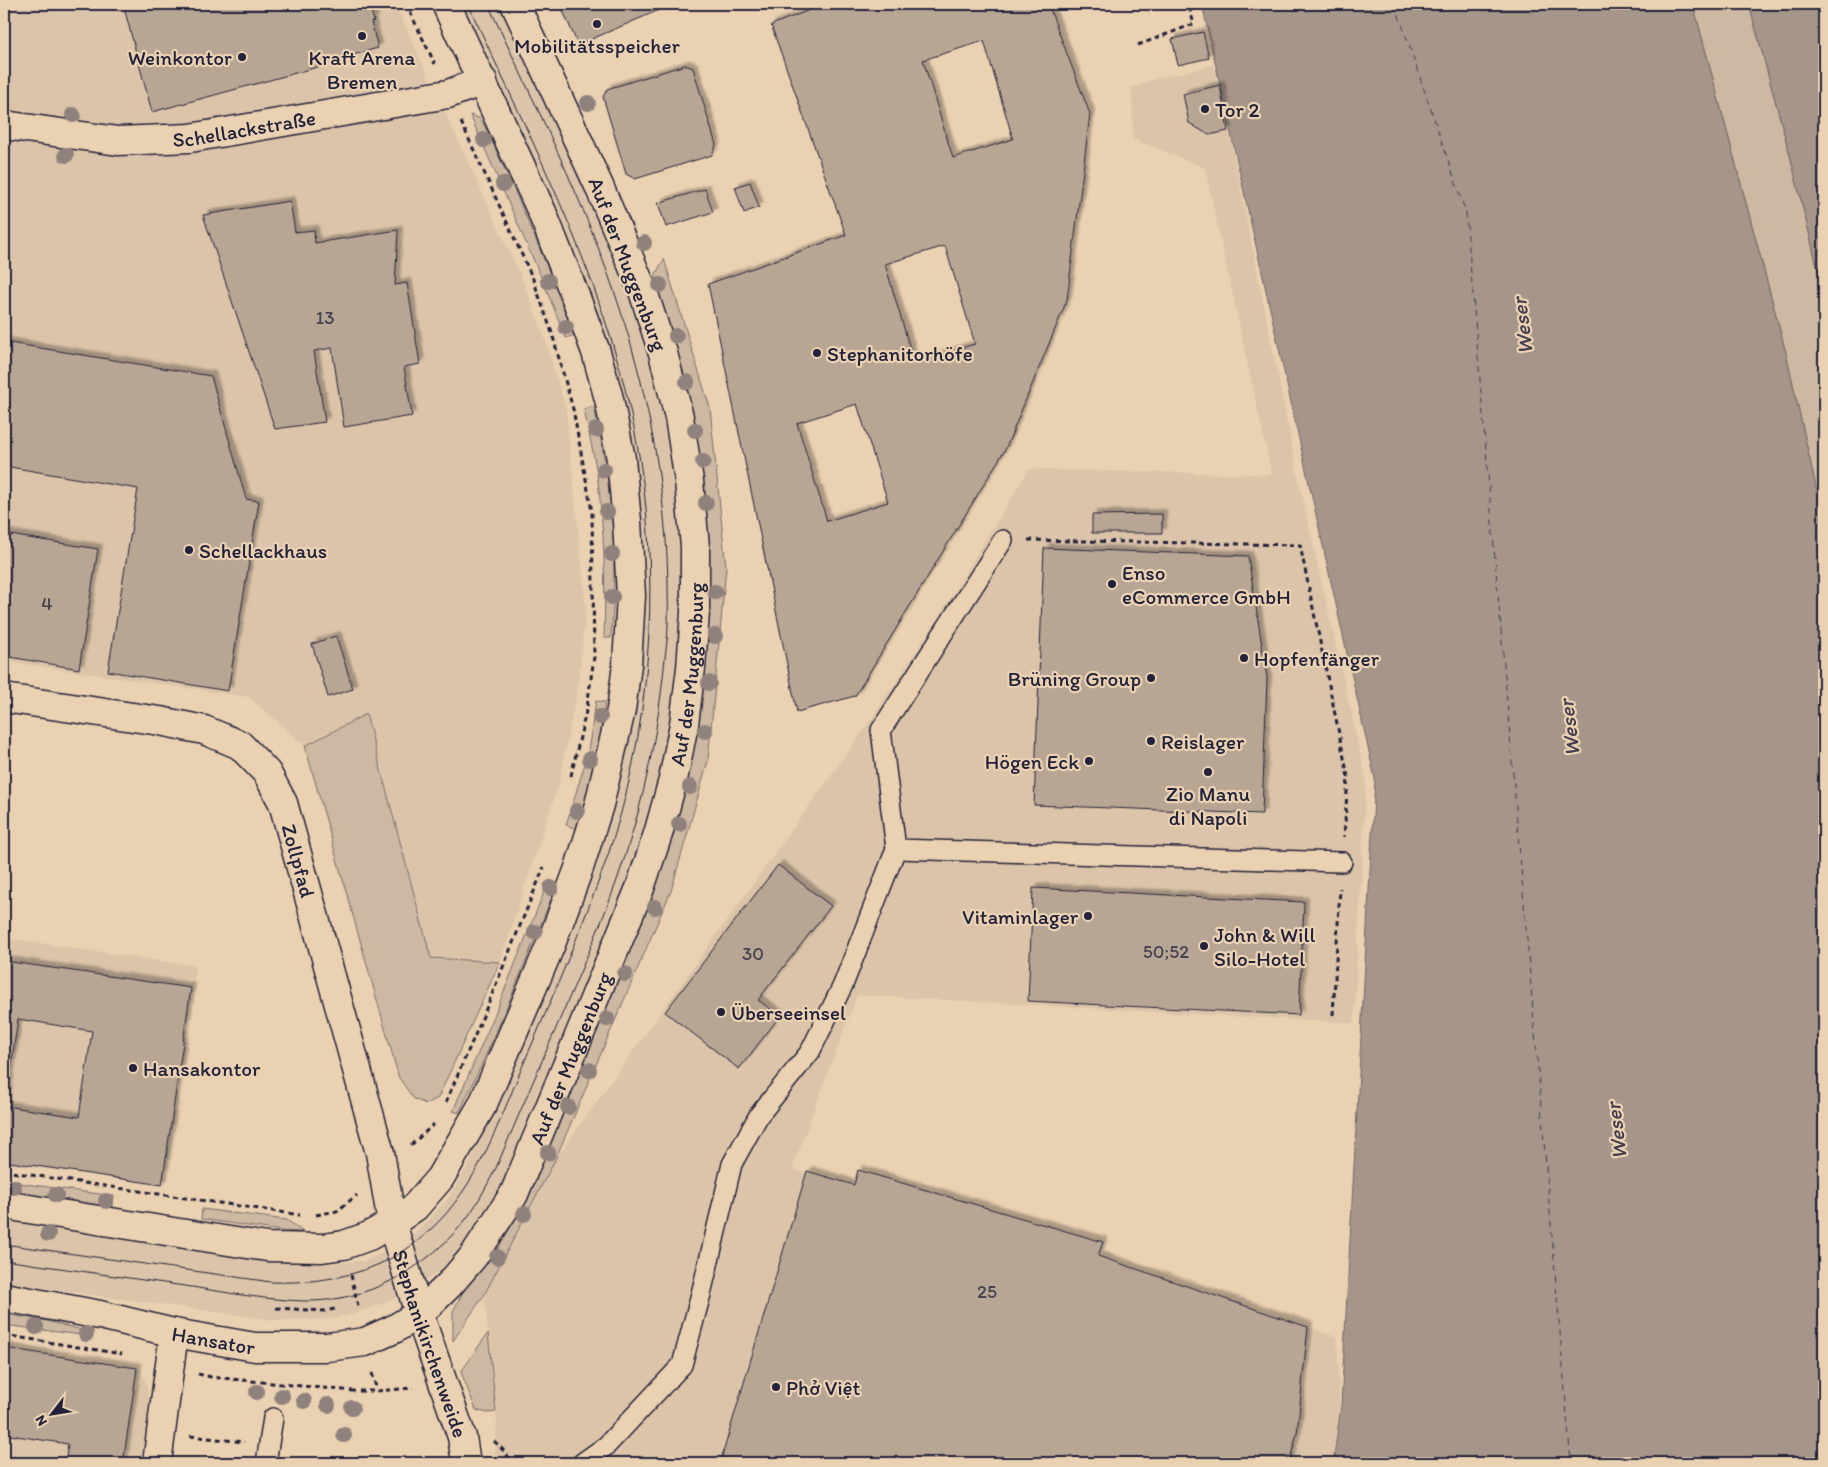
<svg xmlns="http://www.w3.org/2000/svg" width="1828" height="1467" viewBox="0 0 1828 1467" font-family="Itim,sans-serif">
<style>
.built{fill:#dbc4a9}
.green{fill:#cdb8a1;stroke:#786d6e}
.water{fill:#a69589;stroke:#71676a}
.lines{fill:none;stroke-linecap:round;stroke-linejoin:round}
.ferry{stroke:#433f4e;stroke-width:1;stroke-dasharray:6 5;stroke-linecap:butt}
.building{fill:#b8a694;stroke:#22223b;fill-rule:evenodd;filter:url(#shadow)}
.service-casing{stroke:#22223b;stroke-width:22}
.minor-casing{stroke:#22223b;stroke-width:31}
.tertiary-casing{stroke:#22223b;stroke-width:31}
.path{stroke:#22223b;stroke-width:3;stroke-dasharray:5 4;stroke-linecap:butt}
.service{stroke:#ead1b2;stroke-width:19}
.minor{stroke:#ead1b2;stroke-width:28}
.tertiary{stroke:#ead1b2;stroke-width:28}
.tram{stroke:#22223b;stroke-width:1}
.tree{fill:#8f817c}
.poi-dot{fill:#22223b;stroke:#ead1b2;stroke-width:2}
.labels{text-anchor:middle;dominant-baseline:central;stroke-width:4.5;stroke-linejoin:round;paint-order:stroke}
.number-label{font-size:19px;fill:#484351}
.poi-label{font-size:21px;fill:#22223b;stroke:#ead1b2;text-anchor:start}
.street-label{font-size:21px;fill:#22223b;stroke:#ead1b2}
.water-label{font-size:22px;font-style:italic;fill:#433f4e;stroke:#ead1b2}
</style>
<defs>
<filter id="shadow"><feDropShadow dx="4.5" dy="-4.5" stdDeviation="1" flood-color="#0004"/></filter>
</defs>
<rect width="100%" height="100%" fill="#ead1b2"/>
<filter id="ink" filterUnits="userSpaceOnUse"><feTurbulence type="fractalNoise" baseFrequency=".02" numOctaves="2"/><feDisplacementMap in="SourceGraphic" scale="10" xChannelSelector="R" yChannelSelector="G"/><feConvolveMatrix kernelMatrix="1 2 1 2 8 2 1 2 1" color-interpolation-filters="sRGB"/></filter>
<g filter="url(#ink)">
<path class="built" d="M4 4H395L523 281 544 336 566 410 586 607 578 686 559 783 500 962 431 958 366 714 305 746 249 697 4 661Z
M459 4H501L609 241 632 299 652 366 665 421 676 498 681 564 677 679 661 771 632 878 497 1200 482 1223 452 1259 425 1282 396 1298 357 1313 332 1319 274 1320 4 1283V1220L274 1260 311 1264 365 1261 391 1249 417 1231 447 1200 470 1162 528 1029 600 848 616 799 628 741 636 496Z
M1213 65 1220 85 1299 482 1366 779 1354 1023 857 995 792 1169 1337 1337 1340 1405 1332 1463H495L497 1420 484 1295 555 1160 875 714 940 615 1029 469 1272 475 1205 168 1133 139 1132 87 1159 78Z
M4 938 196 966 165 1186 4 1163Z
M4 1347 141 1369 146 1384 149 1400 141 1463H4Z"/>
<path class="green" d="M1693 4H1749L1790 155 1824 294V523L1786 353Z
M470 115 479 118 484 125C517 194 547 263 574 335L566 338 542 279Z
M664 259 710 408 726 567 708 761 671 891 555 1160 484 1295 453 1341V1311L466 1286 496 1252 519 1213 649 904 676 821 693 754 701 678 688 408 653 279Z
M594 406C598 427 603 448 606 470 615 526 616 582 611 638H604C606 583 604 527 597 473 593 451 588 430 584 409Z
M596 701 605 702 596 763 577 829 566 825 587 757Z
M366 714 431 958 500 962 438 1098 426 1104 414 1099 399 1078 305 746Z
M549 880 557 884C526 961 495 1039 459 1113L453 1111 492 1021Z
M4 1181 114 1196 113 1207 4 1191Z
M202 1209 287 1220 303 1232 281 1231 201 1219Z
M4 1314 47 1321 90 1332 89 1336 4 1325Z
M488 1333 496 1412 487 1413 476 1410 461 1372Z"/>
<path class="water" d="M1202 4H1693L1786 353 1824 523V1463H1333L1341 1406 1375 779Z
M1749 4H1824V294L1790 155Z"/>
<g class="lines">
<path class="ferry" d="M1395 4 1466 213 1571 1463"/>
</g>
<path class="building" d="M123 4H369L374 21 371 22 378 48 324 63 325 65 152 112Z
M560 4H673L578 45Z
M825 4H1048L1090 114 1067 300 1006 448 855 696 797 712 708 284 846 235 771 25ZM984 41 1013 139 953 158 923 60ZM945 246 975 344 914 362 885 264ZM857 404 888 502 827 521 797 423Z
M1203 32 1209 58 1178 65 1172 39Z
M685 65 693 68 716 145 712 155 635 179 626 174 603 97 607 89Z
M1220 85 1228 131 1209 135 1189 123 1183 94Z
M750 182 759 207 744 213 735 187Z
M705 189 713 212 666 227 658 203Z
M290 201 295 232 314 230 315 243 398 230 395 285 407 283 420 364 404 367 412 416 344 427 332 348 314 351 325 422 275 429 203 215Z
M4 342 211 376 246 499 259 501 228 691 108 671 138 489 4 466Z
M1162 514V533H1092V515Z
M4 534 98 549 79 669 4 656Z
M1044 548 1248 556 1267 678 1262 814 1034 805Z
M336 636 353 689 328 697 312 644Z
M778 865 831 906 758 1000 780 1016 739 1069 665 1012Z
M1033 888 1304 902 1299 1015 1028 1001Z
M4 961 191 988 162 1185 4 1161ZM18 1019 92 1031 79 1117 5 1106Z
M858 1170 1103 1242 1098 1256 1308 1327 1297 1433 1289 1463H720L807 1171 854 1185Z
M4 1348 137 1368 123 1463H65L68 1444 4 1434Z"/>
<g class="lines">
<defs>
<path id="service" d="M896 849 1342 862
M266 1463 273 1418
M582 1463 606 1446 682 1365 701 1294 732 1164 759 1115 810 1052 843 985 896 849 881 730 1003 540"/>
<g id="minor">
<path id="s1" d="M4 125 118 141 190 138 448 94 483 81"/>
<path id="s2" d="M4 698 160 721 204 730 240 745 267 773 283 803 380 1153 392 1223 419 1314 462 1437 466 1463"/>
<path d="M157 1463 174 1333"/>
</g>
<g id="tertiary">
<path d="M4 1205 267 1247 322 1248 344 1245 369 1236 392 1223 415 1207 440 1178 483 1104 551 944 579 868 599 805 621 710 627 665 631 596 627 521 621 459 609 399 596 352 576 298 542 212 446 4"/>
<path id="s3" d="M4 1297 100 1315 174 1333 255 1347H327L365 1342 394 1329 419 1314 449 1285 473 1257 514 1194 640 888 658 834 673 780 684 724 691 668 695 612V547L689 481 679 417 663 353 643 291 599 186 515 4"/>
</g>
</defs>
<use href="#service" class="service-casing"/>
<use href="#minor" class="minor-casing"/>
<use href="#tertiary" class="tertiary-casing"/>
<path class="path" d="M406 4 435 64
M1138 45 1194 24 1188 4
M461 122 533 279 552 333 573 409 592 512 594 657 587 707 570 780
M1028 540 1300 545 1348 777 1344 837
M1333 1015 1340 888
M446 1102 479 1026 544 867
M411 1145 434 1124
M4 1171 300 1215
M316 1215 337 1211 357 1195
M351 1275 359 1310
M276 1308 325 1311 335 1309
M4 1335 122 1354
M372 1373 377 1391
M198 1374 211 1377 353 1391H377L413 1388
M190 1436 244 1442
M494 1441 504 1451 513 1463"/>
<use href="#service" class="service"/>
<use href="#minor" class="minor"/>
<use href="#tertiary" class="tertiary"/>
<path class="tram" d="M4 1244 271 1282C329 1284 386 1272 429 1231 479 1186 500 1118 526 1058 555 992 583 925 607 858 650 735 660 589 640 461 614 297 537 153 468 4
M4 1260C66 1269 129 1278 192 1287 229 1293 267 1300 305 1301 367 1302 424 1270 463 1223 476 1207 486 1187 496 1168 520 1111 545 1055 569 998 592 945 615 892 631 837 648 781 658 725 664 668 665 653 668 639 668 625 671 505 649 386 608 274 575 181 529 93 488 4"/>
</g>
<g class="tree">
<circle cx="588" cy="103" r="8"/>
<circle cx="73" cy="115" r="8"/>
<circle cx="484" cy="140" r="8"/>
<circle cx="66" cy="155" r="8"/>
<circle cx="503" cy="184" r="8"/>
<circle cx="644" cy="243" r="8"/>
<circle cx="548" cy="281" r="8"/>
<circle cx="660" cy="285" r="8"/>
<circle cx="566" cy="327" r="8"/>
<circle cx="676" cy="336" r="8"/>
<circle cx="687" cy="382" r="8"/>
<circle cx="596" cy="430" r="8"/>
<circle cx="695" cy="430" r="8"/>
<circle cx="703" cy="462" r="8"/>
<circle cx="604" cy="470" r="8"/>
<circle cx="706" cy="503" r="8"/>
<circle cx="607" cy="512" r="8"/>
<circle cx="612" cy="554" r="8"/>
<circle cx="715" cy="592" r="8"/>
<circle cx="612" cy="597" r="8"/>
<circle cx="715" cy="636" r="8"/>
<circle cx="709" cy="683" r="8"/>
<circle cx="600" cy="717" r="8"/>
<circle cx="705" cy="731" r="8"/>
<circle cx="590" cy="759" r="8"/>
<circle cx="690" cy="787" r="8"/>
<circle cx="577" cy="811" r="8"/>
<circle cx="679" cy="824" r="8"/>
<circle cx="551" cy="888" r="8"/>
<circle cx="655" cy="907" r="8"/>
<circle cx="535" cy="932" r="8"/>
<circle cx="625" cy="974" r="8"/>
<circle cx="607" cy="1019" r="8"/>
<circle cx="589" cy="1070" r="8"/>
<circle cx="568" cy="1107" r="8"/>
<circle cx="548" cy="1153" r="8"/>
<circle cx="14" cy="1187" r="8"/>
<circle cx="56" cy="1195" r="8"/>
<circle cx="106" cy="1201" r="8"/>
<circle cx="524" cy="1214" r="8"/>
<circle cx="48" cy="1234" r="8"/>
<circle cx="497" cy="1257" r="8"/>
<circle cx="36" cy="1327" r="8"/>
<circle cx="86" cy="1334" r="8"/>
<circle cx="257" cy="1392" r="8"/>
<circle cx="282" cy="1396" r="8"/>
<circle cx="304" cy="1401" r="8"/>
<circle cx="328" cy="1405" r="8"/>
<circle cx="352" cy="1408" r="8"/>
<circle cx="344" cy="1435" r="8"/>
</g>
</g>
<g class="poi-dot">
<circle cx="597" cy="24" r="5"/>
<circle cx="362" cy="36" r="5"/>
<circle cx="242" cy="57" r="5"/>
<circle cx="1205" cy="109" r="5"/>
<circle cx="817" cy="353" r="5"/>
<circle cx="189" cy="550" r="5"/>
<circle cx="1112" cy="584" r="5"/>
<circle cx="1244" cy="658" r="5"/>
<circle cx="1151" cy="678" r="5"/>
<circle cx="1151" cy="741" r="5"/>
<circle cx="1089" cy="761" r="5"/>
<circle cx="1208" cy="772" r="5"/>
<circle cx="1088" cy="916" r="5"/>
<circle cx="1204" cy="946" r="5"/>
<circle cx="721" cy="1012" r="5"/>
<circle cx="133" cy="1068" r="5"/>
<circle cx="776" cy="1387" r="5"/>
</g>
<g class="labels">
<g class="number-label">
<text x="325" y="317">13</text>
<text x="47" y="603">4</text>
<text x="1166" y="951">50;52</text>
<text x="753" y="953">30</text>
<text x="987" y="1291">25</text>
</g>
<g class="poi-label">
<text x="597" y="45" text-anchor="middle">Mobilitätsspeicher</text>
<text x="232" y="57" text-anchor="end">Weinkontor</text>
<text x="362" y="57" text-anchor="middle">Kraft Arena<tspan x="362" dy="24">Bremen</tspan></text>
<text x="1215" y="109">Tor 2</text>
<text x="827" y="353">Stephanitorhöfe</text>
<text x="199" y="550">Schellackhaus</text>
<text x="1122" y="572">Enso<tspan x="1122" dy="24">eCommerce GmbH</tspan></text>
<text x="1254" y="658">Hopfenfänger</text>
<text x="1141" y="678" text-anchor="end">Brüning Group</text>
<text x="1161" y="741">Reislager</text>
<text x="1079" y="761" text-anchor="end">Högen Eck</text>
<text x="1208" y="793" text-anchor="middle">Zio Manu<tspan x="1208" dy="24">di Napoli</tspan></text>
<text x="1078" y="916" text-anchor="end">Vitaminlager</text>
<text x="1214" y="934">John &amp; Will<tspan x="1214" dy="24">Silo-Hotel</tspan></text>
<text x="731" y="1012">Überseeinsel</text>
<text x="143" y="1068">Hansakontor</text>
<text x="786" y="1387">Phở Việt</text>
</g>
<g class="street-label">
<text stroke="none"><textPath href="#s1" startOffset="242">Schellackstraße</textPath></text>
<text transform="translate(628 264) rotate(69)">Auf der Muggenburg</text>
<text stroke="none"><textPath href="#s3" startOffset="1132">Auf der Muggenburg</textPath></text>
<text stroke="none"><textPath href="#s2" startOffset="374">Zollpfad</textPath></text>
<text stroke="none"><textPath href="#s3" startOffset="728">Auf der Muggenburg</textPath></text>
<text stroke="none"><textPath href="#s3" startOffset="214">Hansator</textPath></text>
<text stroke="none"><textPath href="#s2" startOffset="875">Stephanikirchenweide</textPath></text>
</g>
<g class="water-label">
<text transform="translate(1522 326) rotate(-97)">Weser</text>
<text transform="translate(1569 728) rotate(-97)">Weser</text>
<text transform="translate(1616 1131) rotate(-97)">Weser</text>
</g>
</g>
<rect width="1828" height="1467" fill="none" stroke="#ead1b2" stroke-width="20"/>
<rect x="10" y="10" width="1808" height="1447" fill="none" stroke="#22223b" stroke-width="2" filter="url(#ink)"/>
<g transform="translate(52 1414) rotate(239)" stroke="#ead1b2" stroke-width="4" paint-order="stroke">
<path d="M0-4L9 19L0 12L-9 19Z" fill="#22223b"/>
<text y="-8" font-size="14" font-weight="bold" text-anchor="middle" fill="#22223b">N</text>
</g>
</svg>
